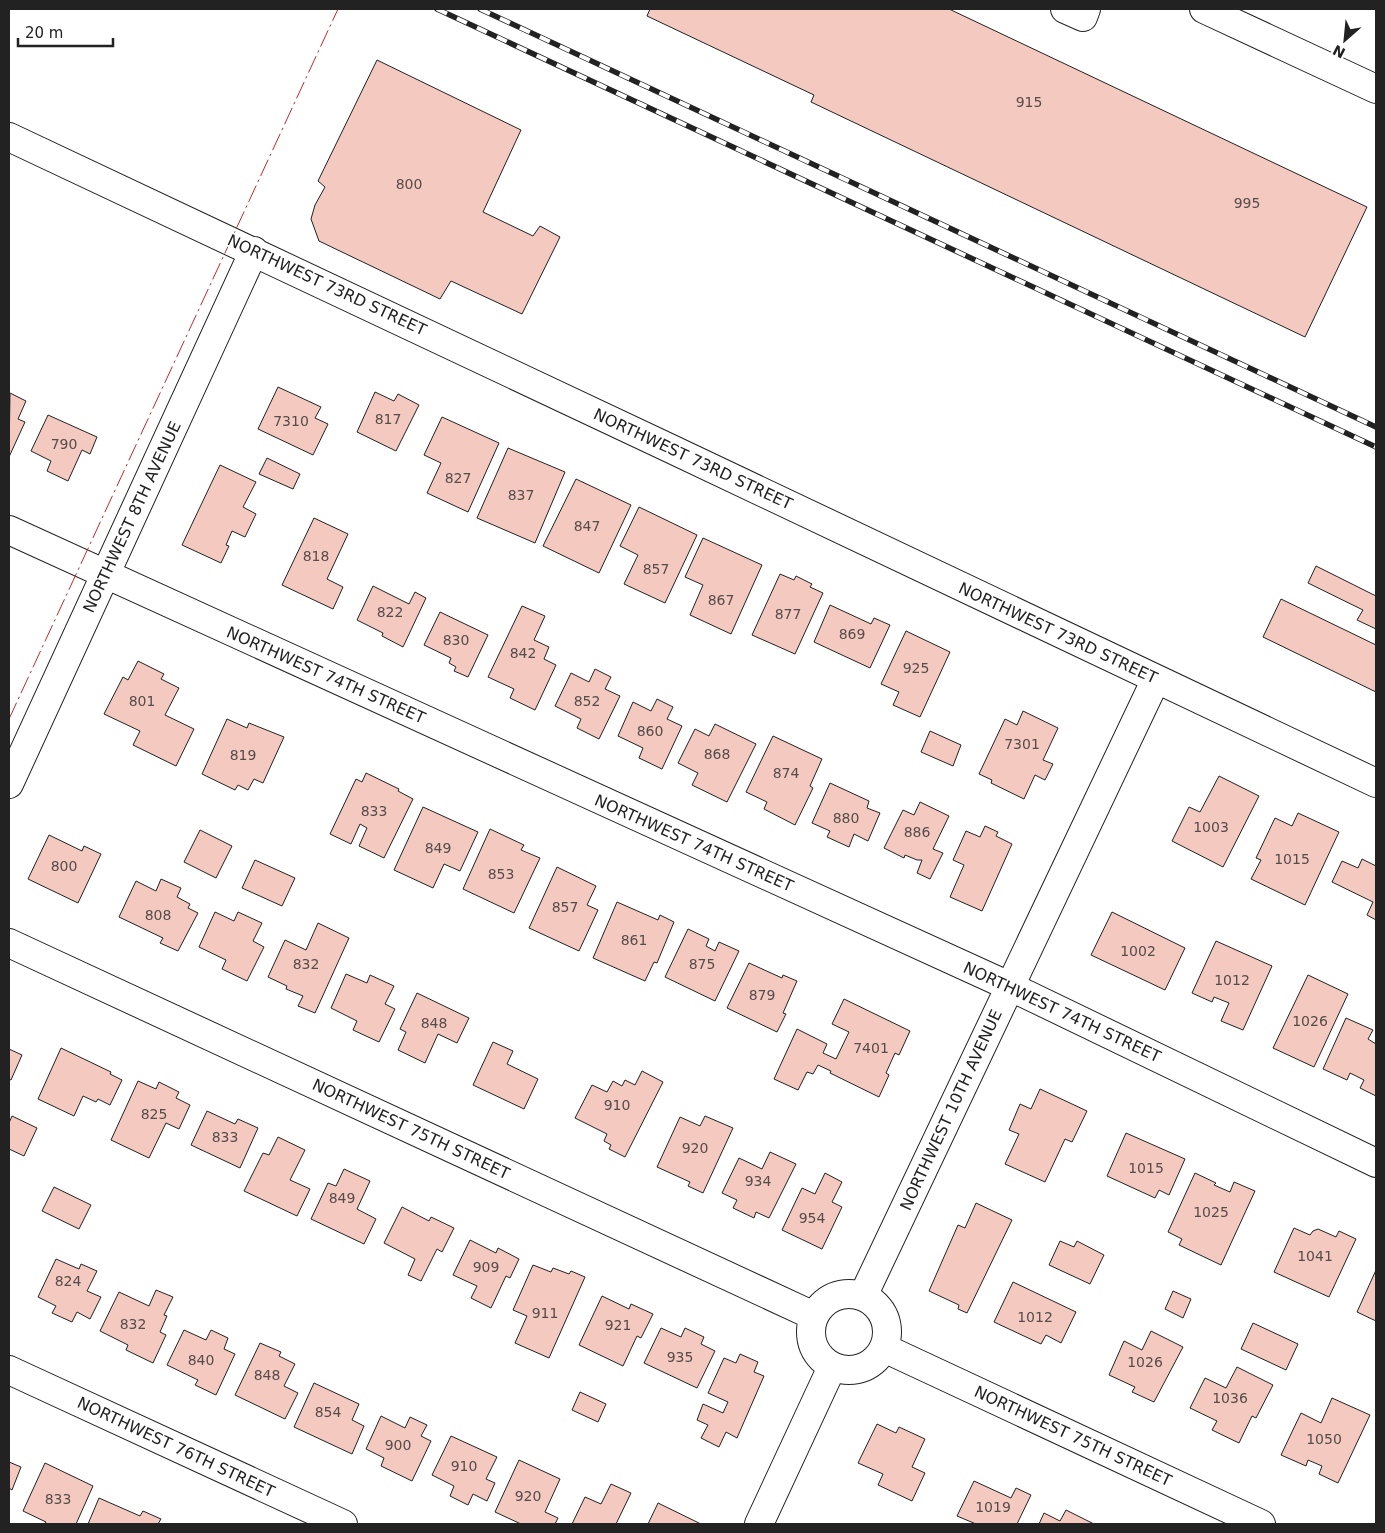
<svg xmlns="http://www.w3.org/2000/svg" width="1385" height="1533" viewBox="0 0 1385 1533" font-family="'DejaVu Sans',sans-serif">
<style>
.building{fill:#f3c9c0;stroke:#222}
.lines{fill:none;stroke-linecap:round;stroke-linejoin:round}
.minor-casing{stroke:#222;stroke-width:30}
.minor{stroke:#fff;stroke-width:28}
.rail-casing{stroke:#222;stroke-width:5.5}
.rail{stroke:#fff;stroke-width:4;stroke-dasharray:11;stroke-linecap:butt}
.power{stroke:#c62828;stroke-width:1;stroke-dasharray:18 4 2.5 4;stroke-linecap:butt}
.labels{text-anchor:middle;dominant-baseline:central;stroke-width:4;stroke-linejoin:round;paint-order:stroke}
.number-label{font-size:14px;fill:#564c4a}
.street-label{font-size:16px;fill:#222;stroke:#fff}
</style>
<rect width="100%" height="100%" fill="#fff"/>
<path class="building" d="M650 9H949L1367 207 1305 337 811 102 814 95 647 16Z
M377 60 521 130 483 212 533 236 540 226 560 237 522 314 451 281 440 299 319 241 311 219 315 205 325 187 318 181Z
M278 387 321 407 315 418 328 424 313 455 258 429Z
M375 392 394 401 398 394 419 405 396 451 357 432Z
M10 393 26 401 18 419 25 422 9 457Z
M48 415 97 437 90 454 82 450 68 481 47 471 51 461 31 451Z
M442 417 499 443 468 512 427 493 441 463 424 455Z
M508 448 565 472 535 543 477 518Z
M267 458 300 474 293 489 259 474Z
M220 465 256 482 243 507 256 514 245 537 232 531 226 545 229 546 221 563 182 545Z
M576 479 631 505 599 573 543 546Z
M639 507 697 535 665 603 624 584 638 555 620 546Z
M314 518 348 534 327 579 343 587 333 609 282 585Z
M703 538 762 565 731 634 690 615 703 585 685 577Z
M1316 566 1376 596V629L1357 620 1363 610 1308 583Z
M780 574 794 580 796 576 812 584 810 587 823 593 795 654 752 635Z
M373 586 409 604 415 592 426 598 403 647 382 636 383 633 357 620Z
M1281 599 1376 645V692L1263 637Z
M830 605 871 624 874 618 890 625 870 668 814 642Z
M522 606 545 616 534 640 549 647 544 659 556 665 535 710 510 698 514 689 488 677Z
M440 612 488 635 468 677 454 671 456 667 449 663 451 658 424 645Z
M906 631 950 652 920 717 893 705 899 692 881 684Z
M138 661 164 674 161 679 179 688 165 715 194 729 176 766 133 745 140 731 104 714 123 677 128 680Z
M595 669 611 677 605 689 620 696 599 739 577 728 581 719 555 706 571 673 589 682Z
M657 699 673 707 667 719 682 726 662 769 639 758 643 748 618 736 633 702 651 711Z
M1023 711 1058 728 1043 760 1053 764 1045 780 1035 775 1024 799 991 783 992 780 979 774 1005 719 1017 725Z
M227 719 247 728 249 723 284 737 263 783 254 779 248 790 238 785 235 790 202 774Z
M715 724 756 744 727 802 692 785 698 773 678 763 695 729 709 736Z
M930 731 961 745 953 766 921 752Z
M773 736 822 759 810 786 813 788 795 825 764 809 767 802 746 792Z
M366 773 399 789 398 791 413 799 384 858 359 846 367 828 360 824 351 844 330 834 356 779 362 782Z
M1219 776 1259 796 1223 867 1172 841 1189 807 1200 812Z
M830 783 869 801 867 808 880 813 868 841 854 834 849 847 827 837 830 831 812 823Z
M920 802 949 816 933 849 943 853 930 879 917 873 922 860H917L905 855 904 858 884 848 903 810 914 815Z
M423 807 478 832 460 871 444 864 433 888 394 870Z
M1298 813 1339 832 1305 905 1251 879 1261 860 1256 858 1275 818 1292 826Z
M985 826 998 832 996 836 1012 844 982 911 950 897 964 865 953 860 966 831 980 837Z
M490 829 524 845 521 850 540 858 514 913 463 889Z
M200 830 232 846 216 878 184 862Z
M49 835 82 851 84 846 101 854 78 903 28 879Z
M1362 859 1376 866V920L1367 915 1373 902 1332 882 1342 861 1358 868Z
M255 860 295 878 282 906 242 888Z
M557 867 596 886 587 905 598 910 579 951 529 928Z
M161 879 181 888 177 897 190 904 188 908 198 913 178 951 160 943 163 938 119 917 136 881 156 891Z
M617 902 658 920 660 915 674 922 657 963 654 962 645 981 593 958Z
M215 912 234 921 238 912 262 923 253 941 264 947 247 981 222 969 226 960 199 947Z
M1112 912 1185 948 1165 990 1091 955Z
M318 923 349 938 315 1013 298 1006 303 996 286 989 287 986 268 977 285 940 306 950Z
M688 929 709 939 706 946 715 951 719 942 739 951 715 1001 665 977Z
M1216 941 1272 966 1243 1030 1221 1021 1229 1003 1214 997 1212 1002 1192 993Z
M749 963 782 978 783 975 797 981 783 1013 786 1014 777 1032 727 1008Z
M346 974 367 983 370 975 394 986 385 1004 395 1009 379 1042 353 1030 357 1021 331 1008Z
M1308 975 1348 994 1314 1067 1273 1048Z
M417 993 469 1018 457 1043 438 1034 425 1063 398 1050 406 1032 400 1029Z
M844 999 910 1031 899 1055 895 1053 886 1073 889 1075 879 1097 830 1073 831 1071 818 1065 813 1074 807 1072 798 1090 774 1079 797 1029 827 1044 823 1053 836 1059 849 1032 832 1024Z
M1346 1018 1373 1030 1368 1039 1376 1044V1096L1360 1088 1364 1080 1350 1073 1347 1080 1323 1069Z
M493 1042 513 1051 507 1064 538 1079 524 1109 473 1085Z
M61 1048 111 1072 110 1074 122 1080 110 1105 98 1099 96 1102 83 1096 74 1116 38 1099Z
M9 1049 22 1055 11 1080 9 1079Z
M642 1071 663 1082 625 1157 609 1149 611 1145 604 1141 607 1134 575 1118 592 1085 607 1092 613 1081 622 1086 625 1080 635 1085Z
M138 1081 156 1089 159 1082 179 1092 176 1098 190 1105 179 1129 166 1123 149 1158 111 1140Z
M1040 1089 1087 1111 1072 1142 1065 1139 1045 1182 1005 1164 1019 1134 1009 1130 1020 1104 1031 1109Z
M207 1111 235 1124 238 1119 258 1128 240 1168 191 1145Z
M12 1116 37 1128 24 1156 9 1149V1123Z
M705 1116 733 1128 703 1193 688 1186 690 1182 657 1167 680 1117 700 1126Z
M1126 1133 1185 1159 1169 1195 1159 1190 1155 1198 1107 1176Z
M278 1137 305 1150 290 1180 310 1189 297 1216 244 1191 263 1153 269 1155Z
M770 1152 796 1164 769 1218 756 1212 754 1218 733 1208 737 1200 722 1193 739 1158 762 1169Z
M344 1169 370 1181 357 1209 376 1219 364 1244 311 1219 328 1183 336 1186Z
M825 1173 842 1182 832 1202 842 1207 822 1249 782 1230 802 1188 815 1194Z
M1195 1173 1216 1183 1214 1185 1230 1192 1234 1182 1255 1191 1221 1265 1179 1245 1182 1239 1168 1232Z
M54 1187 91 1205 79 1229 42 1211Z
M976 1203 1012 1220 967 1313 958 1309 959 1305 929 1291 958 1225 965 1228Z
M402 1207 429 1221 431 1217 454 1228 442 1252 437 1249 421 1281 408 1275 415 1259 384 1243Z
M1294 1228 1310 1235 1313 1231 1318 1229 1336 1237 1339 1231 1356 1239 1329 1297 1274 1272Z
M470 1240 496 1253 498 1248 519 1259 510 1278 506 1276 491 1308 471 1298 477 1286 453 1275Z
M1060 1241 1074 1247 1077 1241 1104 1255 1090 1284 1049 1265Z
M56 1259 79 1269 81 1264 97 1271 87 1291 101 1297 90 1319 77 1312 72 1322 52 1313 56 1306 38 1297Z
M533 1265 551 1272 553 1268 569 1274 571 1271 585 1277 549 1358 515 1343 527 1316 513 1310Z
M1376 1270V1321L1357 1312Z
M1013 1282 1076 1312 1061 1343 1046 1335 1041 1344 994 1322Z
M156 1290 173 1297 164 1315 167 1316 160 1332 166 1335 153 1363 126 1350 128 1345 100 1331 119 1292 149 1306Z
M1173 1291 1191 1299 1183 1318 1165 1309Z
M602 1296 629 1309 631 1304 653 1314 641 1338 637 1336 623 1366 579 1345Z
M1253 1323 1298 1344 1286 1370 1241 1349Z
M661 1328 681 1337 685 1328 704 1337 701 1344 715 1351 697 1388 644 1363Z
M184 1330 206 1340 211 1330 228 1338 224 1349 235 1354 216 1395 195 1385 198 1380 167 1365Z
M1151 1331 1183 1347 1154 1402 1132 1392 1135 1387 1109 1375 1124 1341 1142 1350Z
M260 1343 281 1352 279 1356 295 1364 284 1386 298 1393 285 1419 235 1395Z
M740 1354 758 1362 754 1372 764 1376 737 1438 726 1432 719 1447 701 1438 708 1425 697 1420 703 1404 723 1413 728 1402 708 1393 724 1358 736 1363Z
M1237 1367 1273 1385 1256 1418 1252 1416 1239 1443 1212 1430 1217 1421 1190 1408 1205 1378 1226 1388Z
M314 1383 359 1404 352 1420 364 1426 352 1454 294 1427Z
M580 1392 606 1404 598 1422 572 1410Z
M1332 1398 1370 1415 1338 1483 1319 1474 1322 1466 1308 1460 1306 1466 1281 1455 1301 1413 1321 1423Z
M381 1416 405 1428 410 1417 427 1425 421 1436 431 1441 412 1481 381 1466 384 1458 366 1449Z
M877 1424 896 1433 899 1427 925 1439 912 1467 925 1473 912 1501 878 1485 883 1474 858 1463Z
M451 1436 497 1457 486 1479 495 1483 487 1501 473 1494 468 1505 450 1496 454 1486 432 1475Z
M519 1460 560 1479 545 1512 558 1518 555 1524H521L495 1512Z
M9 1462 21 1467 12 1490 9 1488Z
M45 1463 93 1486 76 1524H45L46 1522 23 1511Z
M974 1481 1011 1498 1016 1488 1031 1495 1017 1524H976L957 1516Z
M611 1484 631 1493 616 1524H572L585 1497 601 1504Z
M99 1498 140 1516 143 1511 161 1519 158 1524H88Z
M658 1503 701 1524H648Z
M1066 1510 1094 1524H1039L1044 1513 1060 1521Z"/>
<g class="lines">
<defs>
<path id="minor" d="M1065 9 1083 17 1086 9
M1204 9 1376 89
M9 137C466 349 920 569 1376 783
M9 530 1009 986 1376 1163
M9 784 254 251
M9 943 814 1316
M811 1332a38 38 0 1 1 76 0a38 38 0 1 1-76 0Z
M863 1296 1156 679
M884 1348 1261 1524
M9 1370 343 1524
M759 1524 832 1367"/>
</defs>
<use href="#minor" class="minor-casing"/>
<use href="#minor" class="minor"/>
<defs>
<path id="rail" d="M437 9 1376 447
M480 9 1376 427"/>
</defs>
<use href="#rail" class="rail-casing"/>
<use href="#rail" class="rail"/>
<path class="power" d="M9 719 338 9"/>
</g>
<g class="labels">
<g class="number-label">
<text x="1029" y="102">915</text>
<text x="409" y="184">800</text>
<text x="1247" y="203">995</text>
<text x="388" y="419">817</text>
<text x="291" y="421">7310</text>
<text x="64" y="444">790</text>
<text x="458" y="478">827</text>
<text x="521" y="495">837</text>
<text x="587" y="526">847</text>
<text x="316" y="556">818</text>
<text x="656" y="569">857</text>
<text x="721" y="600">867</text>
<text x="390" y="612">822</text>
<text x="788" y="614">877</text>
<text x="852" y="634">869</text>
<text x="456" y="640">830</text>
<text x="523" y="653">842</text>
<text x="916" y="668">925</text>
<text x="142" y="701">801</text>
<text x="587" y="701">852</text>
<text x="650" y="731">860</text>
<text x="1022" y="744">7301</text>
<text x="717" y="754">868</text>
<text x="243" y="755">819</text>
<text x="786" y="773">874</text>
<text x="374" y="811">833</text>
<text x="846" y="818">880</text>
<text x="1211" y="827">1003</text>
<text x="917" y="832">886</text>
<text x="438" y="848">849</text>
<text x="1292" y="859">1015</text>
<text x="64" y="866">800</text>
<text x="501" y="874">853</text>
<text x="565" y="907">857</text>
<text x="158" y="915">808</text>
<text x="634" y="940">861</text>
<text x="1138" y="951">1002</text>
<text x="306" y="964">832</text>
<text x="702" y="964">875</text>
<text x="1232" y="980">1012</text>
<text x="762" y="995">879</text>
<text x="1310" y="1021">1026</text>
<text x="434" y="1023">848</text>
<text x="871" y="1048">7401</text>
<text x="617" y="1105">910</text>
<text x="154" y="1114">825</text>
<text x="225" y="1137">833</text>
<text x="695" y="1148">920</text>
<text x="1146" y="1168">1015</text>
<text x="758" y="1181">934</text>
<text x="342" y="1198">849</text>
<text x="1211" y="1212">1025</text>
<text x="812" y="1218">954</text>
<text x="1315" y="1256">1041</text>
<text x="486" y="1267">909</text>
<text x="68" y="1281">824</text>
<text x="545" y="1313">911</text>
<text x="1035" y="1317">1012</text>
<text x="133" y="1324">832</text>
<text x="618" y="1325">921</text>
<text x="680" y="1357">935</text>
<text x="201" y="1360">840</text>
<text x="1145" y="1362">1026</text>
<text x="267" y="1375">848</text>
<text x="1230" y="1398">1036</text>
<text x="328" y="1412">854</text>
<text x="1324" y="1439">1050</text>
<text x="398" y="1445">900</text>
<text x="464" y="1466">910</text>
<text x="528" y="1496">920</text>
<text x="58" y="1499">833</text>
<text x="993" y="1507">1019</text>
</g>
<g class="street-label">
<text transform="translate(327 285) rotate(25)">NORTHWEST 73RD STREET</text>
<text transform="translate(693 459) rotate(25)">NORTHWEST 73RD STREET</text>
<text transform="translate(132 517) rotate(-65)">NORTHWEST 8TH AVENUE</text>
<text transform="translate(1058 633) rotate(25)">NORTHWEST 73RD STREET</text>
<text transform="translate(326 675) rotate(24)">NORTHWEST 74TH STREET</text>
<text transform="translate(694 843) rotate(24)">NORTHWEST 74TH STREET</text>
<text transform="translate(1062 1012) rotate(25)">NORTHWEST 74TH STREET</text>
<text transform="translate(951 1110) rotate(-65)">NORTHWEST 10TH AVENUE</text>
<text transform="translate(411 1129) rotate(25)">NORTHWEST 75TH STREET</text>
<text transform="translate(1073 1436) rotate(25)">NORTHWEST 75TH STREET</text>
<text transform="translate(176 1447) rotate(25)">NORTHWEST 76TH STREET</text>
</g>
</g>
<rect width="1385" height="1533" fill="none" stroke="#222222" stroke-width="20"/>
<g transform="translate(1345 40) rotate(207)" stroke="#ffffff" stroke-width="4" paint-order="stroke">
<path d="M0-4L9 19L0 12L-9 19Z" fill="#222222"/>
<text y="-8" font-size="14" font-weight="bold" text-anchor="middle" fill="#222222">N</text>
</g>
<path d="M18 38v8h95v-8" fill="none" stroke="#222222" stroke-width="2.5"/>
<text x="25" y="38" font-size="15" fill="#222222" stroke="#ffffff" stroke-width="4" paint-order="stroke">20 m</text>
</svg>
